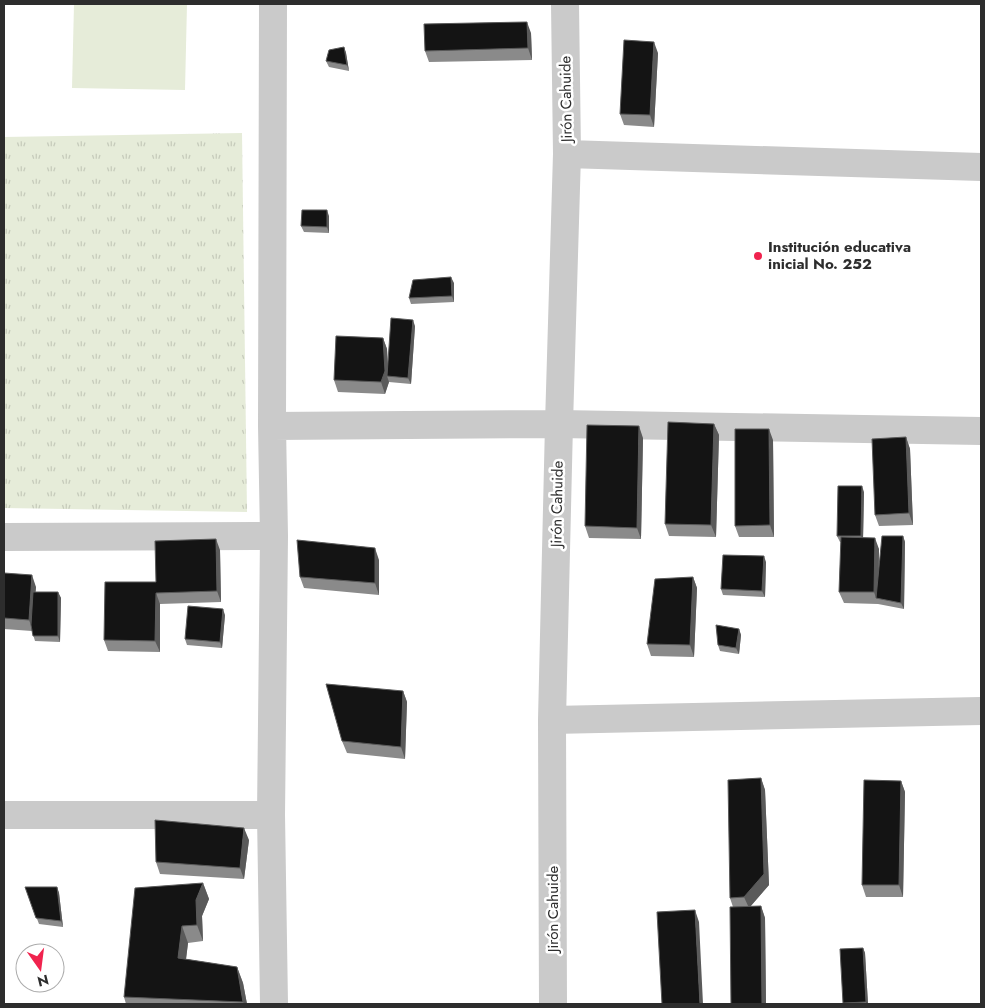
<svg xmlns="http://www.w3.org/2000/svg" width="985" height="1008" viewBox="0 0 985 1008" font-family="Jost,sans-serif">
<style>
.grass{fill:url(#grass-tufts)}
.pitch{fill:#e6ecd9}
.lines{fill:none;stroke-linecap:round;stroke-linejoin:round}
.street{stroke:#cacaca;stroke-width:28}
.wall{fill:#8a8a8a}
.shaded-wall{fill:#5a5a5a}
.building{fill:#141414;stroke:#5a5a5a}
.poi-dot{fill:#f0234e;stroke:#fff;stroke-width:2}
.labels{text-anchor:middle;dominant-baseline:central;stroke-width:5;stroke-linejoin:round;paint-order:stroke}
.street-label{font-size:15px;fill:#2d2d2d;stroke:#fff}
.poi-label{font-size:15px;font-weight:bold;fill:#2d2d2d;stroke:#fff;text-anchor:start}
</style>
<defs>
<pattern id="grass-tufts" width="24" height="20" patternUnits="userSpaceOnUse" patternTransform="scale(1.25)"><rect width="24" height="20" fill="#e6ecd9"/><path d="M3 7l-1-3M5 7V3M7 7l1-3M15 17l-1-3M17 17v-4M19 17l1-3" fill="none" stroke="#c6cbbb"/></pattern>
</defs>
<rect width="100%" height="100%" fill="#fff"/>
<path class="grass" d="M242 133 247 512 4 508V137Z"/>
<path class="pitch" d="M74 4H187L185 90 72 88Z"/>
<g class="lines">
<path class="street" d="M273 4 272 426 274 536 271 815 274 1004
M567 154 981 167
M272 426 559 424 981 431
M4 537 274 536
M552 720 981 711
M4 815H271
M553 1004 552 720 559 424 567 154 565 4"/>
</g>
<path class="wall" d="M531 33 532 60 429 62 425 51Z
M344 47 346 53 349 71 329 67 326 61Z
M658 53 654 127 624 125 620 114Z
M329 216V233L304 232 301 226Z
M454 283V302L411 304 409 298Z
M415 326 411 384 389 382 385 394 338 392 334 380 383 338 387 349 388 363Z
M714 424 719 435 716 537 669 536 665 524Z
M906 437 910 449 913 525 879 526 875 515Z
M643 438 641 539 589 538 585 526Z
M773 440 774 537H739L735 526Z
M864 492 863 538 879 549V563L903 536 905 542 904 609 878 604 844 603 839 592 841 542H840L837 536Z
M220 550 221 602 160 604V652L108 651 104 640 156 582Z
M379 560V595L304 588 300 577Z
M766 562 765 597 723 595 721 589Z
M4 573 36 587 35 592H58L61 598 60 642 35 641 32 631 4 629Z
M693 577 697 588 694 657 651 656 647 644Z
M225 615 222 648 187 645 185 639Z
M739 629 741 635 739 654 720 651 718 645Z
M403 691 407 702 405 759 347 753 342 741Z
M761 778 765 790 769 885 750 907 761 906 765 918 766 1004H731L733 907 730 898Z
M901 781 905 792 903 897H866L862 885Z
M249 840 244 879 160 874 156 862Z
M203 883 209 899 202 916 203 941 188 943 186 959 237 967 243 983 247 1004H126L124 997Z
M25 887H57L59 893 63 927 39 924Z
M863 948 865 953 868 1004H843V1003Z"/>
<path class="shaded-wall" d="M527 22 531 33 532 60 528 48Z
M654 42 658 53 654 127 650 115Z
M344 47 346 53 349 71 347 65Z
M327 210 329 216V233L327 227Z
M451 277 454 283V302L452 296Z
M413 320 415 326 411 384 408 378Z
M383 338 387 349 388 376H387L389 382 385 394 381 382Z
M714 424 719 435 716 537 711 525Z
M639 426 643 438 641 539 637 528Z
M769 429 773 440 774 537 770 525Z
M906 437 910 449 913 525 909 513Z
M862 486 864 492 863 542 861 536Z
M903 536 905 542 904 609 901 603Z
M875 538 879 549 878 598H876L874 592Z
M216 539 220 550 221 602 217 591Z
M375 548 379 560V595L375 583Z
M764 556 766 562 765 597 762 591Z
M32 575 36 587 33 631 29 620Z
M693 577 697 588 694 657 690 645Z
M58 592 61 598 60 642 58 636Z
M156 593 160 604V652L155 641Z
M223 609 225 615 222 648 220 642Z
M739 629 741 635 739 654 736 648Z
M403 691 407 702 405 759 401 747Z
M761 778 765 790 769 885 749 908 744 897Z
M901 781 905 792 903 897 899 885Z
M244 828 249 840 244 879 240 868Z
M203 883 209 899 202 916 203 941 197 925 196 900Z
M57 887 59 893 63 927 61 921Z
M761 906 765 918 766 1004H762Z
M695 910 699 922 703 1004H700Z
M182 926 188 943 184 975 178 958Z
M863 948 865 953 868 1004H866V1002Z
M237 967 243 983 247 1004H244L243 1002Z"/>
<path class="building" d="M527 22 528 48 425 51 424 24Z
M624 40 654 42 650 115 620 114Z
M344 47 347 65 326 61 329 50Z
M302 210H327V227L301 226Z
M451 277 452 296 409 298 413 280Z
M391 318 413 320 408 378 387 376Z
M336 336 383 338 385 371 381 382 334 380Z
M668 422 714 424 711 525 665 524Z
M587 425 639 426 637 528 585 526Z
M735 429H769L770 525 735 526Z
M906 437 909 513 875 515 872 439Z
M838 486H862L861 536H837Z
M882 536H903L901 603 876 598Z
M841 537 875 538 874 592H839Z
M216 539 217 591 156 593 155 641 104 640 105 582H156L155 541Z
M297 540 375 548V583L300 577Z
M723 555 764 556 762 591 721 589Z
M4 573 32 575 29 620 4 618Z
M693 577 690 645 647 644 655 579Z
M33 592H58V636H33L31 625Z
M188 606 223 609 220 642 185 639Z
M716 625 739 629 736 648 718 645Z
M326 684 403 691 401 747 342 741Z
M761 778 764 874 744 897 730 898 728 780Z
M864 780 901 781 899 885H862Z
M155 820 244 828 240 868 156 862Z
M203 883 196 900 197 925 182 926 178 958 237 967 243 1002 124 997 135 888Z
M25 887H57L61 921 36 918Z
M761 906 762 1004H731L730 907Z
M695 910 700 1004H662L657 912Z
M863 948 866 1002 843 1003 840 949Z"/>
<circle class="poi-dot" cx="758" cy="256" r="5"/>
<g class="labels">
<g class="street-label">
<text transform="translate(566 99) rotate(-91)">Jirón Cahuide</text>
<text transform="translate(557 504) rotate(-89)">Jirón Cahuide</text>
<text transform="translate(553 909) rotate(-90)">Jirón Cahuide</text>
</g>
<g class="poi-label">
<text x="768" y="247">Institución educativa<tspan x="768" dy="17">inicial No. 252</tspan></text>
</g>
</g>
<rect width="985" height="1008" fill="none" stroke="#2d2d2d" stroke-width="10"/>
<g transform="translate(40 968) rotate(166)"><circle r="24" fill="#ffffff" stroke="#ababab"/>
<path d="M0-4L9 19L0 12L-9 19Z" fill="#f0234e"/>
<text y="-8" font-size="14" font-weight="bold" text-anchor="middle" fill="#2d2d2d">N</text>
</g>
</svg>
